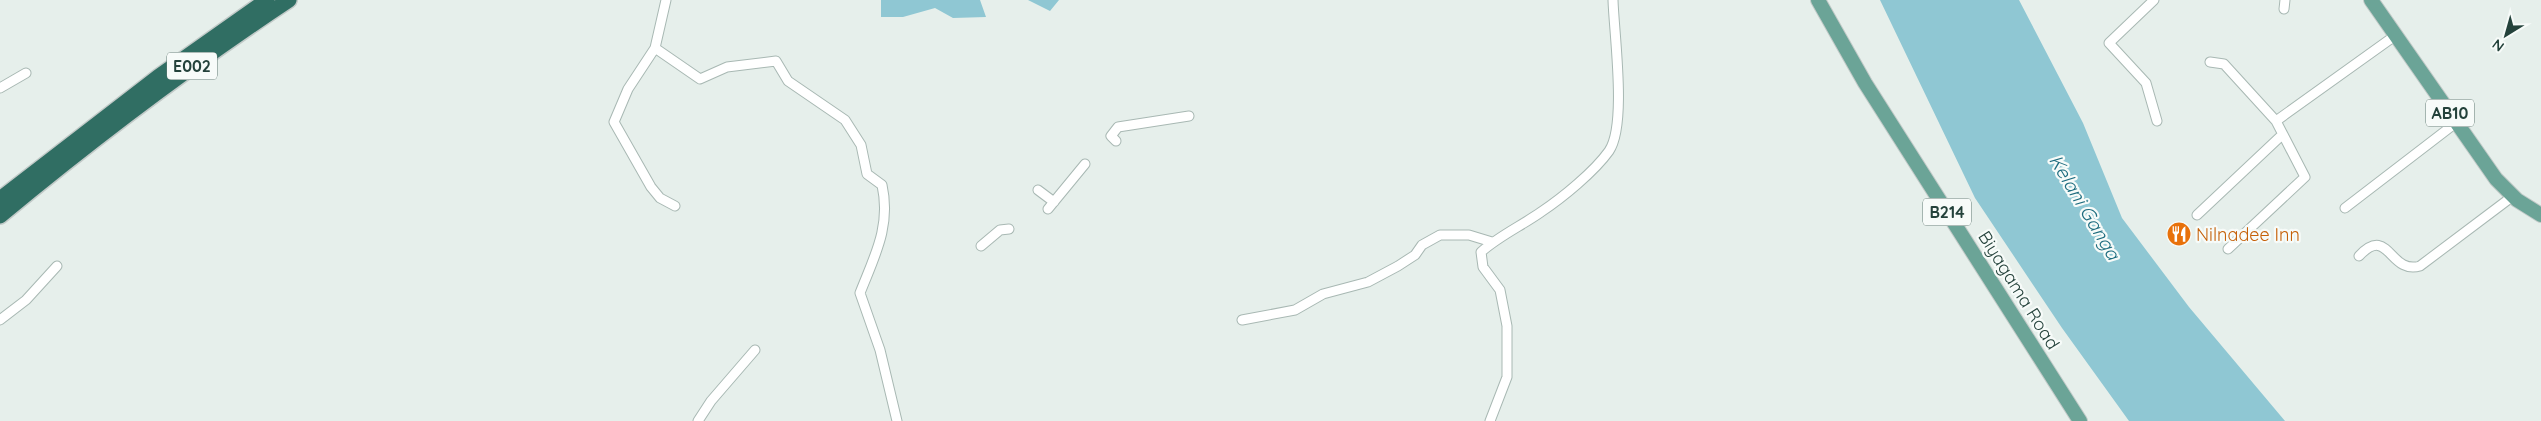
<svg xmlns="http://www.w3.org/2000/svg" width="2541" height="421" viewBox="0 0 2541 421" font-family="Quicksand,sans-serif">
<style>
.water{fill:#8fc7d3}
.lines{fill:none;stroke-linecap:round;stroke-linejoin:round}
.street-casing{stroke:#a8b8b3;stroke-width:11}
.primary-casing{stroke:#c2cac8;stroke-width:16}
.highway-casing{stroke:#c2cac8;stroke-width:18}
.street{stroke:#fff;stroke-width:9}
.primary{stroke:#6ba497;stroke-width:14}
.highway{stroke:#306e63;stroke-width:15}
.labels{text-anchor:middle;dominant-baseline:central;stroke-width:4.5;stroke-linejoin:round;paint-order:stroke}
.shield{fill:#f7fbf9;stroke:#637a74;stroke-width:1}
.shield-label{font-size:16px;font-weight:bold;fill:#24423b}
.food-label{font-size:18px;fill:#c56008;stroke:#f7fbf9;text-anchor:start}
.street-label{font-size:18px;fill:#24423b;stroke:#f7fbf9}
.water-label{font-size:19px;font-style:italic;fill:#1d6c7f;stroke:#f7fbf9}
</style>
<rect width="100%" height="100%" fill="#e6efeb"/>
<path class="water" d="M881 0H980L986 17 953 18 935 8 903 17H881Z
M1028 0H1059L1050 11Z
M1880 0H2019L2083 123 2122 218 2189 307 2285 421H2129L2062 328 1975 198Z"/>
<g class="lines">
<defs>
<path id="street" d="M666 0 655 48 700 79 727 67 776 61 788 81 845 120 861 145 867 174 882 185C891 226 875 255 860 293L880 350 897 421
M2154 0 2109 43 2146 83 2157 121
M2284 9 2285 0
M655 48 628 89 614 122 651 187 660 198 675 206
M2210 62 2224 64 2276 121 2305 177 2228 249
M0 88 26 73
M2276 121 2396 35
M1116 141 1111 136 1118 127 1189 116
M1038 190 1054 202
M2345 208 2457 122
M1048 209 1085 164
M2197 215 2282 135
M981 246 1000 230 1009 229
M2359 256C2389 224 2389 275 2420 266L2513 196
M0 320 26 300 57 266
M1242 320 1295 310 1323 294 1368 282 1398 266 1415 255 1422 245 1440 235H1469L1492 242
M698 421 711 401 755 350
M1490 421 1507 377V326L1500 290 1483 267 1481 252C1499 236 1521 226 1541 212 1562 198 1594 172 1609 151 1627 125 1614 34 1613 0"/>
<path id="primary" d="M1818 0 1865 83 2080 421
M2371 0 2496 179 2517 200 2541 215"/>
<path id="highway" d="M0 199 158 77 267 0
M0 216C93 139 188 67 289 0"/>
</defs>
<use href="#street" class="street-casing"/>
<use href="#primary" class="primary-casing"/>
<use href="#highway" class="highway-casing"/>
<use href="#street" class="street"/>
<use href="#primary" class="primary"/>
<use href="#highway" class="highway"/>
</g>
<defs>
<symbol id="restaurant-disc" viewBox="-11 -11 22 22"><circle r="9.5" fill="#e8710a" stroke="#f7fbf9"/><path d="M-5-6h1v4h1v-4h1v4h1v-4h1v5L-1.5 .5V6h-2V.5L-5-1ZM5-6V6H3V1.5H1.5Q1.5-4 5-6Z" fill="#fff"/></symbol>
</defs>
<g fill-rule="evenodd">
<use href="#restaurant-disc" x="2165" y="220" width="28" height="28"/>
</g>
<g class="labels">
<g class="shield">
<rect x="167" y="52.5" width="50" height="27" rx="4"/>
<rect x="2426" y="99.5" width="48" height="27" rx="4"/>
<rect x="1923" y="198.5" width="48" height="27" rx="4"/>
</g>
<g class="shield-label">
<text x="192" y="66">E002</text>
<text x="2450" y="113">AB10</text>
<text x="1947" y="212">B214</text>
</g>
<g class="food-label">
<text x="2196" y="234">Nilnadee Inn</text>
</g>
<g class="street-label">
<text transform="translate(2019 290) rotate(58)">Biyagama Road</text>
</g>
<g class="water-label">
<text transform="translate(2085 207) rotate(59)">Kelani Ganga</text>
</g>
</g>
<g transform="translate(2506 35) rotate(217)" stroke="#f7fbf9" stroke-width="4" paint-order="stroke">
<path d="M0-4L9 19L0 12L-9 19Z" fill="#24423b"/>
<text y="-8" font-size="14" font-weight="bold" text-anchor="middle" fill="#24423b">N</text>
</g>
</svg>
